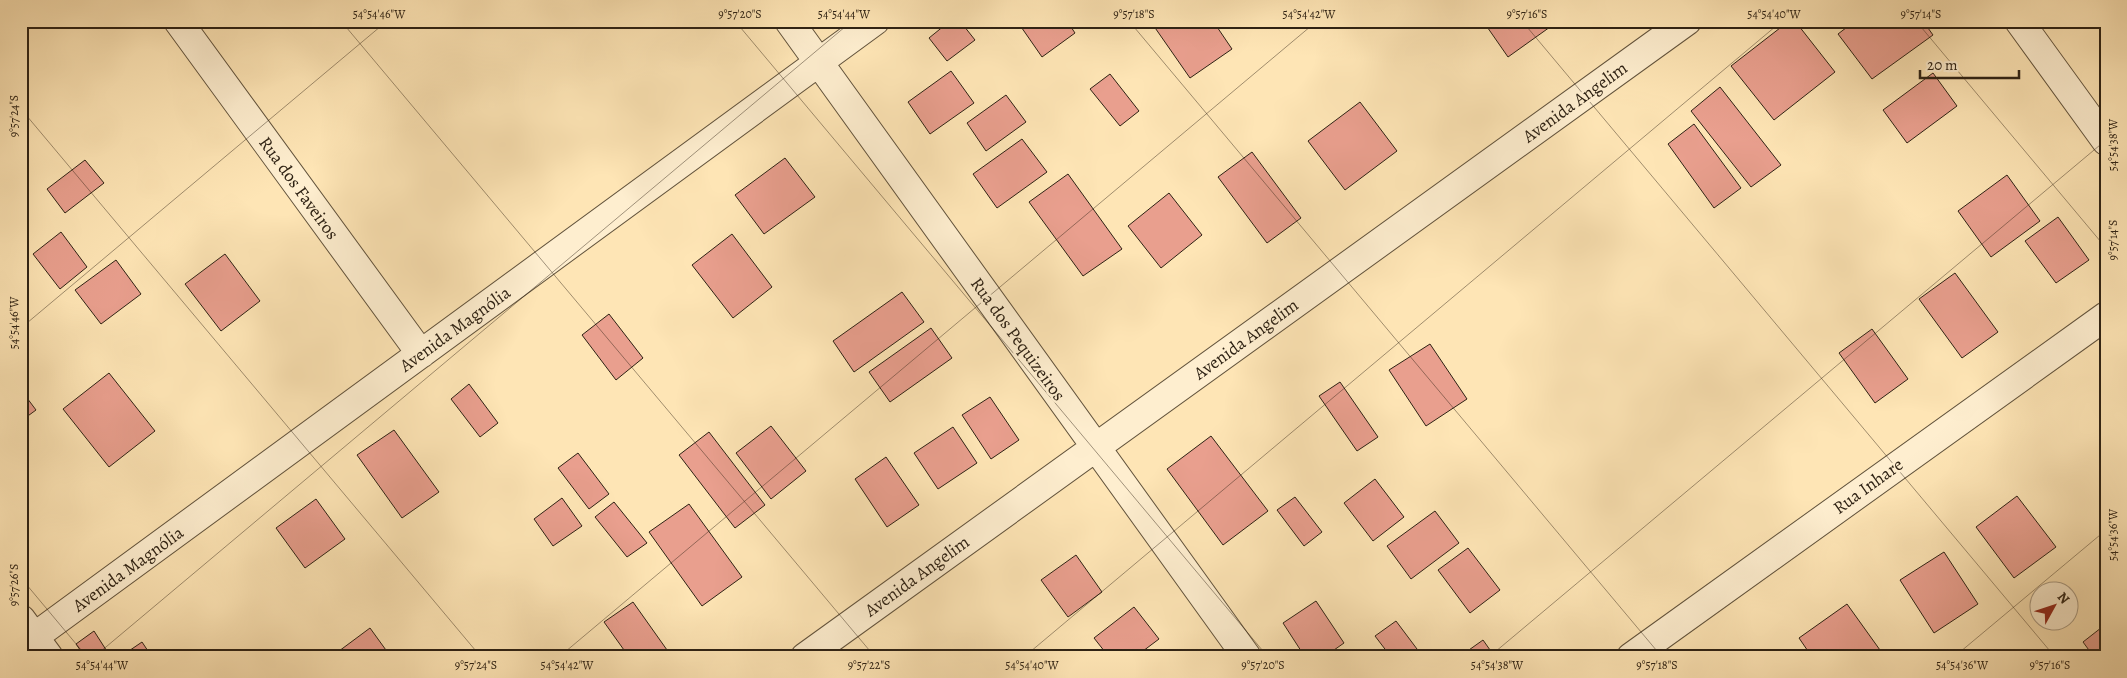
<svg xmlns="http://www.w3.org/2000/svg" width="2127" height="678" viewBox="0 0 2127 678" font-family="Alegreya,serif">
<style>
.building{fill:#e99f8e;stroke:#2e2214}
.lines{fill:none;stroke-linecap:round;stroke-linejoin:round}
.minor-casing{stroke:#62533c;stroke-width:30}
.minor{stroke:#feeecf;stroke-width:28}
.ticks{fill:none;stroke:#2e2214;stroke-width:1;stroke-opacity:0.45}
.labels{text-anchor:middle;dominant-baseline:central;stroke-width:5;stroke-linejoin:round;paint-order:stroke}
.street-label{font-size:18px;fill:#2e2214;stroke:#feeecf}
.neatline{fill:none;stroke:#2e2214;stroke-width:2}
.ticks-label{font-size:12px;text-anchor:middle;fill:#2e2214}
</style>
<rect width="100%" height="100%" fill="#fee5b5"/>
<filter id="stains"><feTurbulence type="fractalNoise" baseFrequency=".004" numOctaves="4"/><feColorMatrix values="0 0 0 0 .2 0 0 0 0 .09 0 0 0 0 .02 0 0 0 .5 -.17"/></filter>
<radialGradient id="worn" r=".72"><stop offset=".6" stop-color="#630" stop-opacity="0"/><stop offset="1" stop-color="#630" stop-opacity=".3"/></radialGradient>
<path class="building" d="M21 21H36L21 33Z
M950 21H960L975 40 947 61 929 38Z
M1017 21H1067L1075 33 1042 57Z
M1213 21 1232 49 1190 78 1151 22Z
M1483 21H1557V22L1508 57Z
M1789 21H1795L1835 72 1774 120 1731 66Z
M1855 21H1923L1933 35 1872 79 1838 34Z
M951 71 974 103 930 134 908 102Z
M1933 73 1957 106 1907 143 1883 110Z
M1110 74 1139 111 1120 126 1090 89Z
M1720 87 1781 165 1751 187 1691 111Z
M1006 95 1026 122 986 151 967 123Z
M1360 102 1397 151 1345 190 1308 141Z
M1694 124 1741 188 1714 208 1668 144Z
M1022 139 1047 172 997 208 973 174Z
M1252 152 1301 218 1267 243 1218 177Z
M785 158 815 197 764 234 735 195Z
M85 160 104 183 65 213 47 189Z
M1068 174 1122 249 1083 276 1029 202Z
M2007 175 2040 221 1991 257 1958 211Z
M1169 193 1202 235 1161 268 1128 226Z
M2058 217 2089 260 2056 283 2025 241Z
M61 232 87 267 60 289 33 254Z
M732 234 772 287 733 318 692 265Z
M225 254 260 301 221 331 185 284Z
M116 260 141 294 101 324 75 290Z
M1955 273 1998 332 1962 358 1919 299Z
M902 292 924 322 854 372 833 341Z
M609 314 643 358 616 380 582 335Z
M931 328 952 358 890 402 869 372Z
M1872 329 1908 379 1875 403 1839 353Z
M1430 344 1467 399 1426 426 1389 370Z
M109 373 155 431 109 467 63 409Z
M1340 382 1378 437 1357 451 1319 396Z
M469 384 498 423 480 437 451 399Z
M21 390 36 410 21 421Z
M990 397 1019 440 991 459 962 415Z
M771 426 806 471 771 499 736 453Z
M953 427 977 463 938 489 914 453Z
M394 430 439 492 402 518 357 455Z
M709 432 765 505 735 528 679 455Z
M1211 436 1268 511 1223 545 1167 469Z
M578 453 609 494 589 509 558 468Z
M886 457 919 505 887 527 855 479Z
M1375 479 1404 517 1373 541 1344 503Z
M2017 496 2056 547 2014 578 1976 527Z
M1295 497 1322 532 1304 546 1277 510Z
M562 498 582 526 553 546 534 519Z
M316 499 345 539 305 568 276 528Z
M614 502 647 543 627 557 595 517Z
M689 504 742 577 702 606 649 532Z
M1435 511 1459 543 1411 579 1387 546Z
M1468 548 1500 590 1470 613 1438 570Z
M1944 552 1978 604 1934 633 1900 580Z
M1076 555 1102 592 1068 617 1041 580Z
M1316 601 1344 643 1324 657H1305L1283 623Z
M633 602 672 657H629L604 622Z
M1847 604 1885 657H1812L1799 638Z
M1134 607 1159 639 1135 657H1109L1094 638Z
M1396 621 1423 657H1391L1375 636Z
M2106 624V657H2094L2083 642Z
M370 628 391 657H337L335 654Z
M94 631 110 656 109 657H85L76 644Z
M1483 640 1495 657H1459Z
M142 642 152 657H120Z"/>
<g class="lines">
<defs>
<path id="minor" d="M178 21 421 354
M789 21 1247 657
M2019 21 2106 141
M21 619 49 657
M34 637 875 21
M805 657 1687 21
M1631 657 2106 316"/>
</defs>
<use href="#minor" class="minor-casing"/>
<use href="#minor" class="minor"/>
</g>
<path class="ticks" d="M341 21 875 657M735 21 1268 657M1129 21 1662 657M1522 21 2055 657M1916 21 2106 248M21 109 481 657M21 328 387 21M21 578 87 657M94 657 852 21M559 657 1317 21M1024 657 1782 21M1489 657 2106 140M1954 657 2106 530"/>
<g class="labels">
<g class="street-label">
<text transform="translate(1575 102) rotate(-36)">Avenida Angelim</text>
<text transform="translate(299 188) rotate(54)">Rua dos Faveiros</text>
<text transform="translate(455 329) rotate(-36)">Avenida Magnólia</text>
<text transform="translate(1018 339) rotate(54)">Rua dos Pequizeiros</text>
<text transform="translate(1246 339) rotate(-36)">Avenida Angelim</text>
<text transform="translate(1868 486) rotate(-36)">Rua Inhare</text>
<text transform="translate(128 569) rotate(-36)">Avenida Magnólia</text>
<text transform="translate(917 576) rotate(-36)">Avenida Angelim</text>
</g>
</g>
<rect width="2127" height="678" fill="none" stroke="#fee5b5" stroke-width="55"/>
<g transform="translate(2054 606) rotate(50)"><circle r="24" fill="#feeecf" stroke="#ab9c84"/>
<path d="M0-4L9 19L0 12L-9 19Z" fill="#8f2418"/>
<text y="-8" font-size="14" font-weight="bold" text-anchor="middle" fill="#2e2214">N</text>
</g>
<path d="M1920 70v8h99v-8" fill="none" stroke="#2e2214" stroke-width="2.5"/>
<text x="1927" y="70" font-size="15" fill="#2e2214" stroke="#feeecf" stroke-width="4" paint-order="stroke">20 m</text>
<rect x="28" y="28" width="2072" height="622" class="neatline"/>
<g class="ticks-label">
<text x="379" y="18">54°54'46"W</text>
<text x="740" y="18">9°57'20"S</text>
<text x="844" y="18">54°54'44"W</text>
<text x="1134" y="18">9°57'18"S</text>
<text x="1309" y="18">54°54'42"W</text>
<text x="1527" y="18">9°57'16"S</text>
<text x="1774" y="18">54°54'40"W</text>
<text x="1921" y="18">9°57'14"S</text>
<text transform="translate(14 116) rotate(-90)" y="4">9°57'24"S</text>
<text transform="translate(2113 145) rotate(-90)" y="4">54°54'38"W</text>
<text transform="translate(2113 240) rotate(-90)" y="4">9°57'14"S</text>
<text transform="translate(14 323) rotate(-90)" y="4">54°54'46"W</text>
<text transform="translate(2113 535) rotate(-90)" y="4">54°54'36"W</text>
<text transform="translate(14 585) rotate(-90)" y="4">9°57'26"S</text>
<text x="102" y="669">54°54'44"W</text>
<text x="476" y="669">9°57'24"S</text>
<text x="567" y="669">54°54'42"W</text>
<text x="869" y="669">9°57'22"S</text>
<text x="1032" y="669">54°54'40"W</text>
<text x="1263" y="669">9°57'20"S</text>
<text x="1497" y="669">54°54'38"W</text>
<text x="1657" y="669">9°57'18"S</text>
<text x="1962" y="669">54°54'36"W</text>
<text x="2050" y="669">9°57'16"S</text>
</g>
<rect width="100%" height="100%" filter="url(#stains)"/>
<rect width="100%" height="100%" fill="url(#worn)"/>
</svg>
